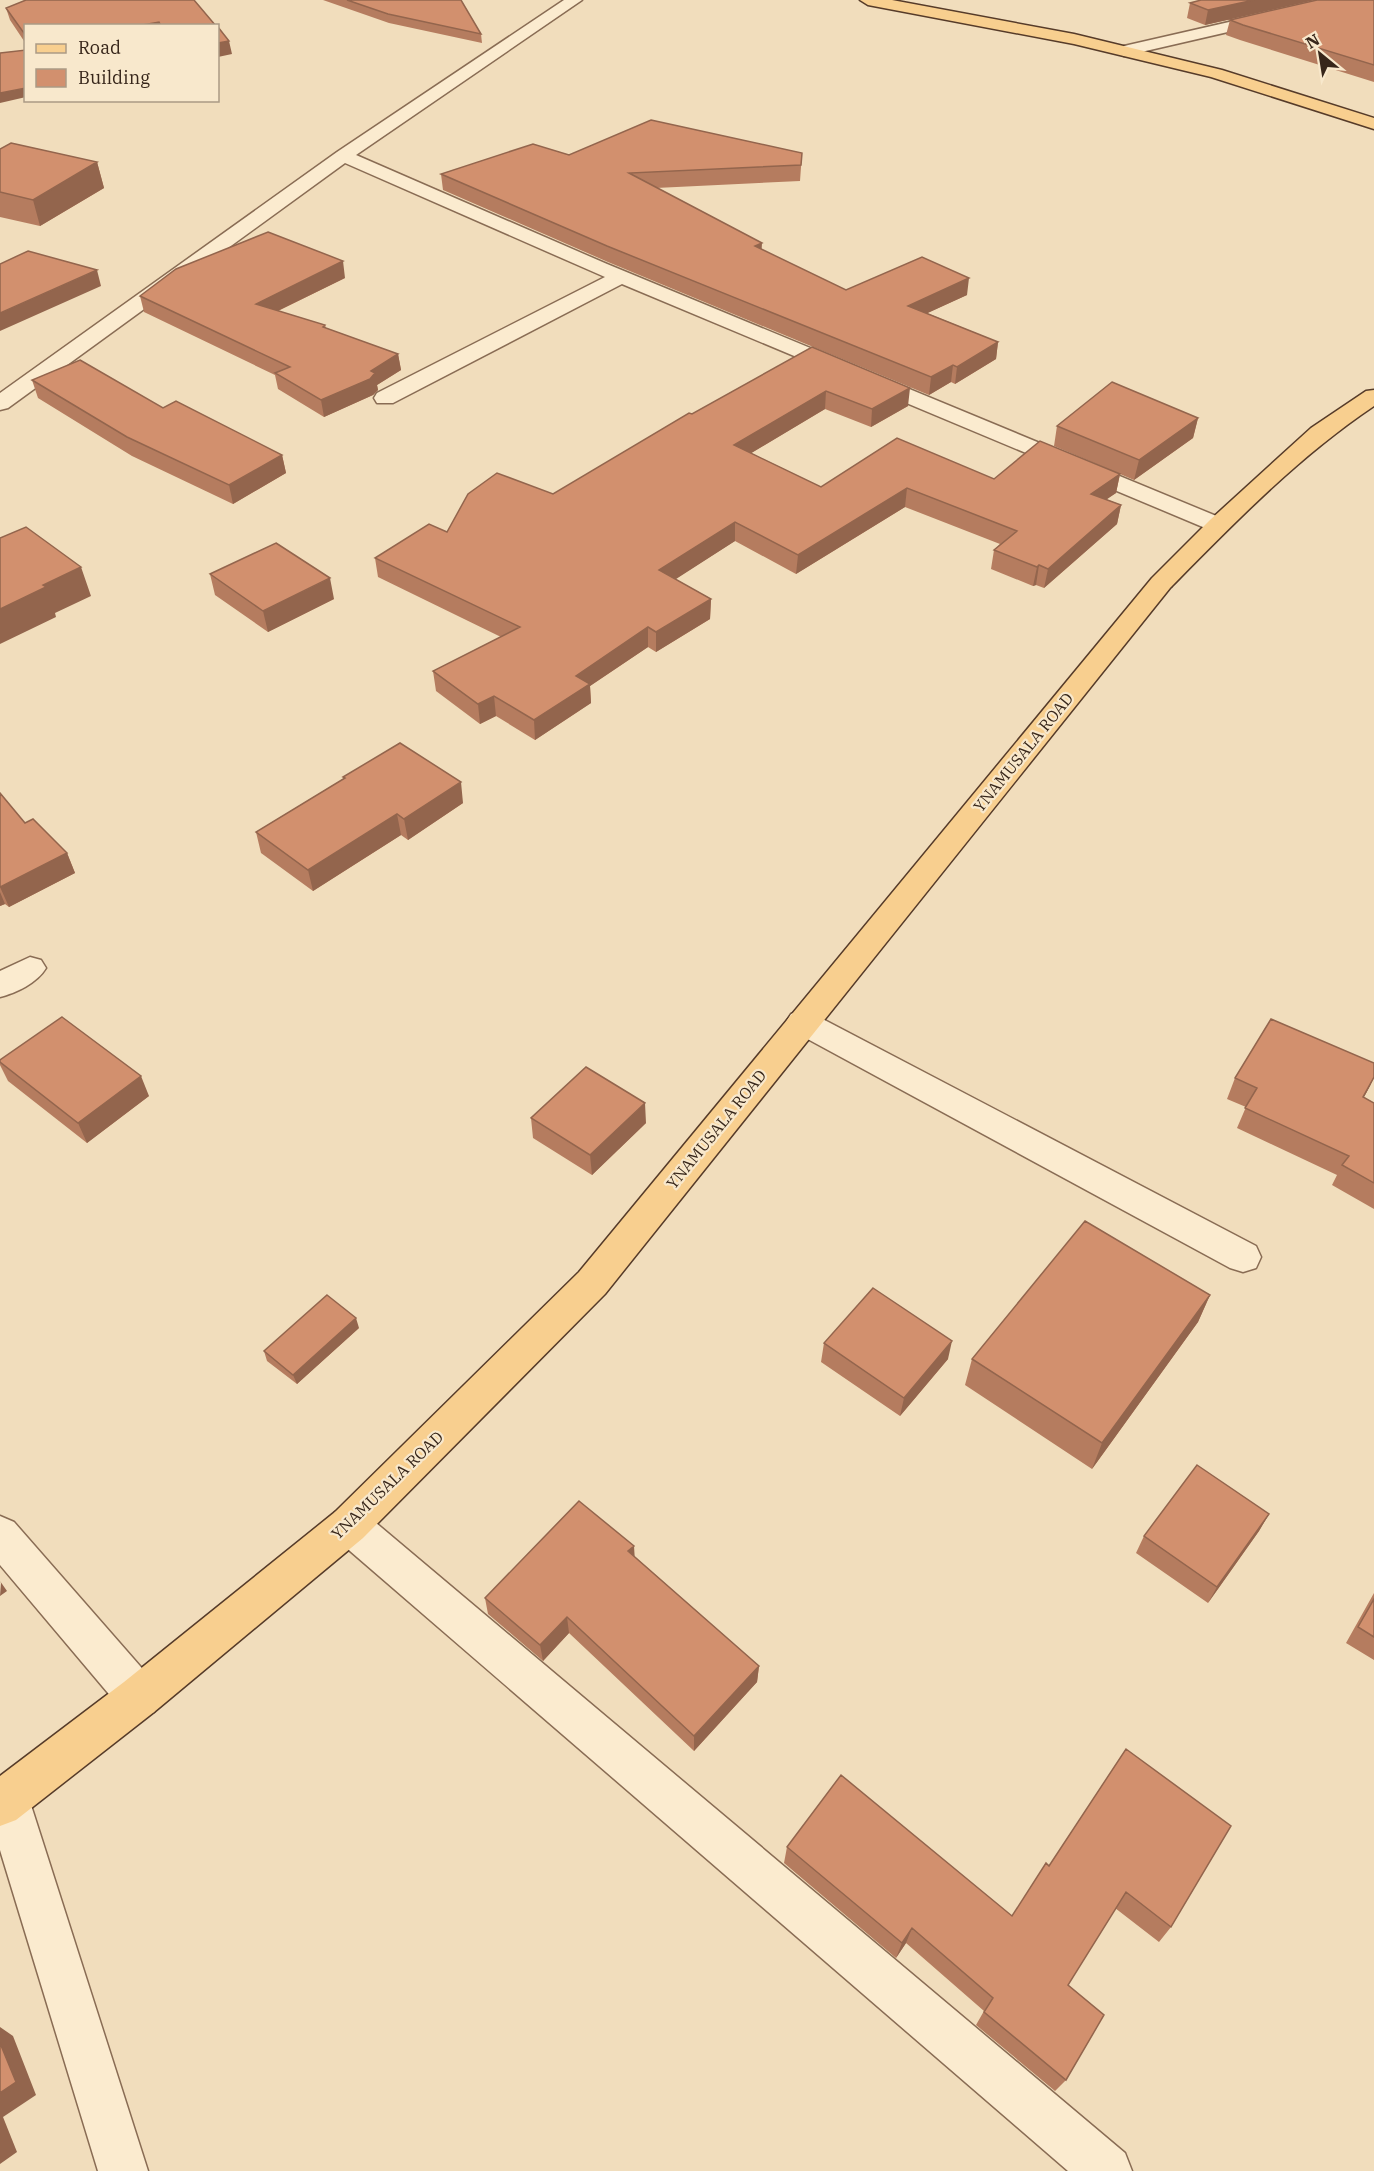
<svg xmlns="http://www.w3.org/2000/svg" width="1374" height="2171" viewBox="0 0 1374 2171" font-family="'IBM Plex Serif',serif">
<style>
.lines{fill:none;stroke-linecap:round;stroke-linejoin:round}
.minor-casing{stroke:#896c54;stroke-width:3}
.major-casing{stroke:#563b29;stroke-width:3}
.minor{fill:#fbebcf;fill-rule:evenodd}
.major{fill:#f8cf8f;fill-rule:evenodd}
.wall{fill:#b57c5f}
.shaded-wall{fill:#93654d}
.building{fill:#d2906e;stroke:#93654d;stroke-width:1.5}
.labels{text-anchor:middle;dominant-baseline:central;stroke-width:4.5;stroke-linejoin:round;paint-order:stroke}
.street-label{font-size:16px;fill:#37261a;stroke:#f8e8cc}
</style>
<rect width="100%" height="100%" fill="#f1ddbc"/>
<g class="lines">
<defs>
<path id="minor" d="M564 0H582L356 155 607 264 1226 520 1230 525 1226 530H1210L622 284 393 403H377L374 398 377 393 605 277 345 163 8 408 0 410V393L337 152Z
M1325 0H1353L1345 5 1124 56 1116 51 1124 46Z
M30 957 41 960 46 968C37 983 16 993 0 997V971Z
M802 1010 813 1014 1256 1246 1261 1257 1256 1268 1243 1272 1230 1268 791 1030 786 1022 791 1014Z
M349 1506 363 1512 1125 2153 1132 2171H1068L335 1538 329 1525 335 1512Z
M0 1516 14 1522 154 1682 161 1697 154 1712 139 1719 124 1712 0 1565Z
M7 1777 23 1783 29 1799 148 2171H98L0 1850V1780Z"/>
<path id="major" d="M860 0H892L1074 34 1222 70 1374 118V129L1211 77 1074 44 868 5Z
M1374 390V406C1298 457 1234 523 1170 588L605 1294 363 1538 154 1712 16 1820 0 1826V1776L124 1682 335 1512 579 1272 1152 578 1210 520 1311 428 1366 391Z"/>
</defs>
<use href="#minor" class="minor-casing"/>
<use href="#major" class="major-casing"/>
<use href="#minor" class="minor"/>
<use href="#major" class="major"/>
</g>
<path class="wall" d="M323 0H461L481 34 482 43 389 23Z
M1315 0 1205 25 1187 18 1190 3Z
M1374 0V82L1240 40 1226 35 1230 20Z
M6 8 216 26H26V44L10 20Z
M0 149 97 162 104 188 40 226 0 217Z
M802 153 800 181 656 188 762 250 846 290 967 295 927 313 998 342 996 359 955 384 951 382 929 395 608 262 443 190 441 174 569 155Z
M345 278 278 311 325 325 326 328 398 354 401 370 377 385 378 390 373 395 324 417 278 389 275 375 144 312 140 296Z
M812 347 908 406 871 427 825 409 751 453 821 487 1120 474 1116 493 1106 499 1121 505 1117 524 1044 588 1036 585 1033 586 991 569 994 550 1000 544 905 507 796 574 735 541 675 579 711 599 710 619 656 652 648 647 590 686 591 703 535 740 496 716 480 724 436 691 433 671 501 637 378 577 375 558 553 494Z
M32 380 163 408 282 455 286 473 233 504 132 456 38 398Z
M1198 418 1193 438 1134 480 1054 446 1057 426Z
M210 574 334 599 268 632 215 595Z
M343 777 463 803 408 840 401 835 313 891 261 853 256 832 343 779Z
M0 793 25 823 67 853 75 873 9 907 5 904 0 906Z
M0 1060 149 1096 87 1143 8 1081 0 1065Z
M1374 1063V1078L1364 1097 1374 1103V1209L1332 1185 1337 1175 1237 1128 1246 1107 1227 1099 1235 1078Z
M531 1118 646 1123 592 1175 533 1138Z
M1210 1295 1198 1322 1092 1469 965 1385 972 1359Z
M359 1328 297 1384 267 1361 264 1351Z
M824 1343 948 1359 900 1416 821 1362Z
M1269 1514 1259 1531 1208 1603 1136 1553 1144 1536Z
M634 1556 759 1666 757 1682 694 1751 569 1633 543 1661 488 1614 485 1598Z
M1374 1593V1660L1346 1643Z
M1126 1749 1171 1927 1159 1942 1115 1908 1068 1985 1066 2080 1055 2091 976 2025 984 2011 906 1943 896 1958 784 1863 787 1847 1012 1916 1049 1866Z"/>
<path class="shaded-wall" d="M1254 0H1315L1205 25 1208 10Z
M159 22V26H137Z
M229 41 232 54 218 57V43Z
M26 88V97L0 103V93Z
M97 162 104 188 40 226 33 200Z
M762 243 761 260 755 246Z
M343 261 345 278 259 320 256 304Z
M97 270 101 286 0 331V313Z
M969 278 967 295 906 323 908 306Z
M998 342 996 359 955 384 957 367Z
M398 354 401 370 377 385 378 390 373 395 324 417 321 400Z
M953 365 951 382 929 395 931 377Z
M910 388 908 406 871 427 872 409Z
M826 391 825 409 733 464 734 445Z
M1198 418 1193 438 1134 480 1139 460Z
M282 455 286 473 233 504 229 485Z
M1120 474 1116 493 1087 513 1091 494Z
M907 488 905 507 796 574 798 555Z
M1121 505 1117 524 1044 588 1048 569Z
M735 522V541L659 590V570Z
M1039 565 1036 585 1033 586 1037 567Z
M81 567 91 596 55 613 56 617 0 644V609L43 585Z
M330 578 334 599 268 632 263 611Z
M711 599 710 619 656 652V632Z
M648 627V647L590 686 591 703 535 740 534 720 576 676Z
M494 696 496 716 480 724 478 704Z
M461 782 463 803 408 840 404 819Z
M397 814 401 835 313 891 308 870Z
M67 853 75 873 9 907 0 887Z
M0 892 5 904 0 906Z
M141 1076 149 1096 87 1143 78 1123Z
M1374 1077 1370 1086 1353 1117 1363 1097Z
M645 1103 646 1123 592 1175 590 1155Z
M1210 1295 1198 1322 1092 1469 1102 1443Z
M356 1318 359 1328 297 1384 293 1375Z
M952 1341 948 1359 900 1416 904 1398Z
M1269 1514 1259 1531 1208 1603 1217 1587Z
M634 1546 635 1562 628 1551Z
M0 1581 7 1591 0 1596 1 1583Z
M567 1617 569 1633 543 1661 540 1645Z
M759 1666 757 1682 694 1751V1736Z
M912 1928 906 1943 896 1958 902 1943Z
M0 2027 13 2036 36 2095 3 2117 17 2152 0 2164Z"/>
<path class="building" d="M26 0H194L216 26H161L159 22 137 26H26V36L6 8Z
M347 0H461L481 34 388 14Z
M1201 0H1254L1208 10 1190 3Z
M1317 0H1374V65L1243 25 1230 20Z
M218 27 229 41 218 43Z
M26 50V88L0 93V53Z
M651 120 802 153 801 165 629 173 762 243 755 246 846 290 922 257 969 278 908 306 998 342 957 367 953 365 931 377 607 246 441 174 533 144 569 155Z
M11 143 97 162 33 200 0 192V149Z
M268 232 343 261 256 304 325 325 323 327 398 354 371 371 375 373 370 379 321 400 275 373 290 367 140 296 176 269Z
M28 251 97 270 0 313V264Z
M812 347 910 388 872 409 826 391 734 445 821 487 897 438 994 479 1040 441 1120 474 1091 494 1121 505 1048 569 1039 565 1037 567 994 550 1017 531 907 488 798 555 735 522 659 570 711 599 656 632 648 627 576 676 590 684 534 720 494 696 478 704 433 671 520 627 375 558 429 524 447 532 468 494 497 473 553 494 689 413 692 414Z
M80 360 163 408 176 401 282 455 229 485 127 437 32 380Z
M1112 382 1198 418 1139 460 1057 426Z
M26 527 81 567 43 585 46 587 0 609V538Z
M276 543 330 578 263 611 210 574Z
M400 743 461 782 404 819 397 814 308 870 256 832 345 778 343 777Z
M0 793 25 823 33 819 67 853 0 887Z
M62 1017 141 1076 78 1123 0 1062V1060Z
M1271 1019 1374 1063V1077L1363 1097 1374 1103V1183L1342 1165 1349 1156 1245 1108 1257 1088 1235 1078Z
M586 1067 645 1103 590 1155 531 1118Z
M1085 1221 1210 1295 1102 1443 972 1359Z
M873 1288 952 1341 904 1398 824 1343Z
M327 1295 356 1318 293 1375 264 1351Z
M1197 1465 1269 1514 1217 1587 1144 1536Z
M579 1501 634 1546 628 1551 759 1666 694 1736 567 1617 540 1645 485 1598Z
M1374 1599V1637L1358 1627Z
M1126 1749 1231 1826 1171 1927 1126 1892 1068 1985 1104 2015 1066 2080 984 2012 993 1998 912 1928 902 1943 787 1847 841 1775 1012 1916 1046 1863 1049 1866Z
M0 2043 16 2082 0 2093Z"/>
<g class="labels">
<g class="street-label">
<text transform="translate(1023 752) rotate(-51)">YNAMUSALA ROAD</text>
<text transform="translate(716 1129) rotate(-51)">YNAMUSALA ROAD</text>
<text transform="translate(387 1485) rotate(-44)">YNAMUSALA ROAD</text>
</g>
</g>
<rect x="24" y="24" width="195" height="78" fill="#f8e8cc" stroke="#ab9a85" stroke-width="1.5"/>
<rect x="36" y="44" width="30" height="9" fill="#f8cf8f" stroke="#ab9a85" stroke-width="1.5"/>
<text x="78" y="54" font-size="18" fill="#37261a">Road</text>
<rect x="36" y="69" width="30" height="18" fill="#d2906e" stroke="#ab9a85" stroke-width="1.5"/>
<text x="78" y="84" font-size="18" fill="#37261a">Building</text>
<g transform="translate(1320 54) rotate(330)" stroke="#f8e8cc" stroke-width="4.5" paint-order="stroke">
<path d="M0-4.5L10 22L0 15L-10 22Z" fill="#37261a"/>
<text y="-9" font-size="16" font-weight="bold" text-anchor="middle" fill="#37261a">N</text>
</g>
</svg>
